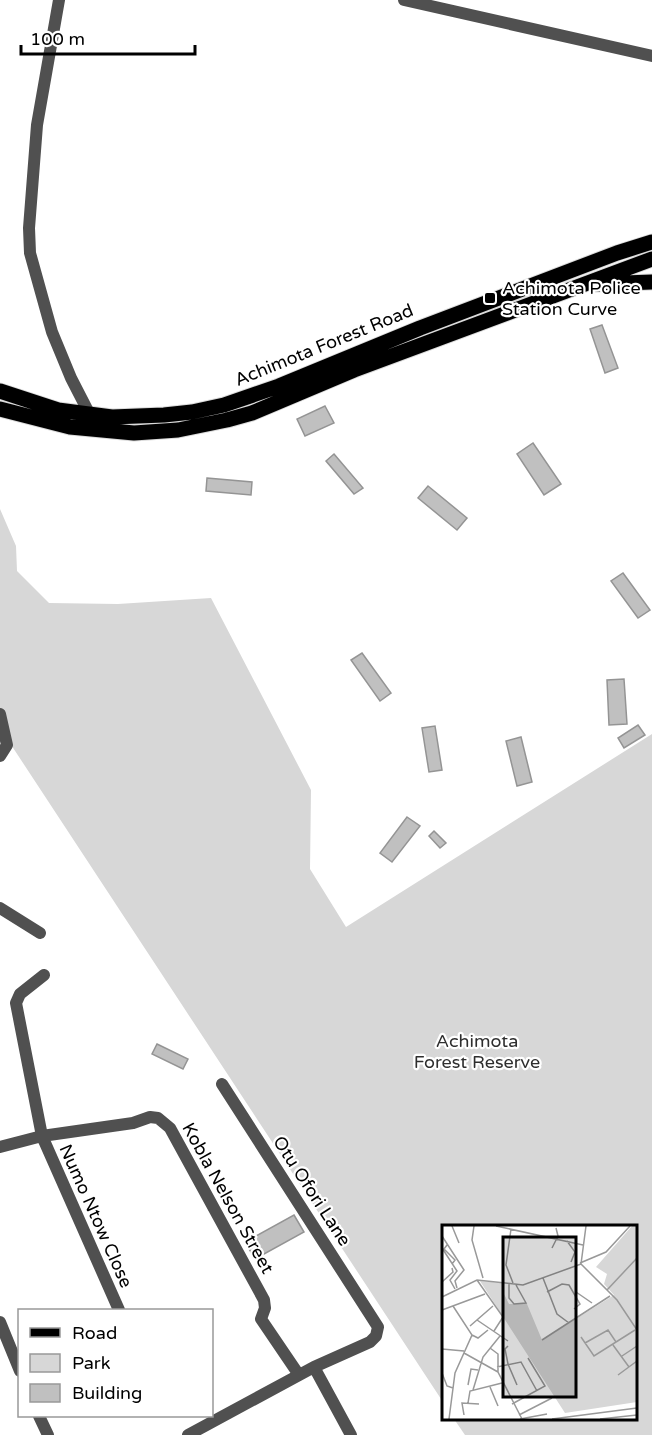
<svg xmlns="http://www.w3.org/2000/svg" width="652" height="1435" viewBox="0 0 652 1435" font-family="'Varela Round',sans-serif">
<style>
.green{fill:#d7d7d7}
.building{fill:#c0c0c0;stroke:#949494;stroke-width:1.5}
.lines{fill:none;stroke-linecap:round;stroke-linejoin:round}
.major-casing{stroke:#dbdbdb;stroke-width:17}
.minor{stroke:#505050;stroke-width:12}
.major{stroke:#000;stroke-width:15}
.poi-dot{fill:#000;stroke:#fff;stroke-width:2}
.labels{text-anchor:middle;dominant-baseline:central;stroke-width:4.5;stroke-linejoin:round;paint-order:stroke}
.poi-label{font-size:18px;fill:#000;stroke:#fff;text-anchor:start}
.street-label{font-size:18px;fill:#000;stroke:#fff}
.park-label{font-size:18px;fill:#2e2e2e;stroke:#fff}
.inset-road{fill:none;stroke:#999;stroke-width:1.5}
.view{fill:#000;fill-opacity:0.15;stroke:#000;stroke-width:3}
.inset-edge{fill:none;stroke:#000;stroke-width:3}
</style>
<rect width="100%" height="100%" fill="#fff"/>
<path class="green" d="M0 509 16 546 17 571 49 603 118 604 211 598 311 790 310 869 346 927 652 734V1435H465L454 1419 636 1418V1226H444L443 1402 0 728Z"/>
<path class="building" d="M602 325 618 368 605 373 590 329Z
M325 406 334 423 305 436 297 419Z
M533 443 561 484 544 495 517 454Z
M334 454 363 488 354 494 326 461Z
M207 478 252 482 251 495 206 491Z
M428 486 467 518 457 530 418 498Z
M623 573 650 610 638 618 611 581Z
M362 653 391 693 380 701 351 660Z
M624 679 627 724 609 725 607 680Z
M638 725 645 735 624 748 618 738Z
M435 726 442 770 429 772 422 728Z
M521 737 532 782 517 786 506 741Z
M407 817 420 826 392 862 380 853Z
M434 831 446 843 440 848 429 836Z
M157 1044 188 1059 183 1069 152 1054Z
M294 1215 304 1232 255 1259 245 1242Z"/>
<g class="lines">
<defs>
<path id="major" d="M596 284 652 282
M0 391 58 410 112 417 164 415 192 412 224 405 279 386 420 328 617 253 652 242
M0 409 70 427 134 433 178 430 227 420 252 413 354 370 652 259"/>
</defs>
<use href="#major" class="major-casing"/>
<path class="minor" d="M59 0 37 125 29 228 30 253 52 332 71 378 90 415
M404 0 652 56
M0 714 7 745 0 756
M0 908 40 933
M44 975 20 994 16 1003 42 1136 119 1310
M0 1147 42 1136 133 1123 150 1117 158 1118 170 1128 264 1300 265 1308 261 1319 299 1375
M0 1322 20 1371
M314 1367 351 1435
M39 1416 48 1435
M188 1435 314 1367 370 1342 376 1336 378 1327 222 1084"/>
<use href="#major" class="major"/>
</g>
<rect class="poi-dot" x="484" y="292" width="12" height="12" rx="3"/>
<g class="labels">
<g class="poi-label">
<text x="502" y="288">Achimota Police<tspan x="502" dy="21">Station Curve</tspan></text>
</g>
<g class="street-label">
<text transform="translate(324 345) rotate(-22)">Achimota Forest Road</text>
<text transform="translate(312 1191) rotate(57)">Otu Ofori Lane</text>
<text transform="translate(228 1198) rotate(61)">Kobla Nelson Street</text>
<text transform="translate(96 1216) rotate(66)">Numo Ntow Close</text>
</g>
<g class="park-label">
<text x="477" y="1041">Achimota<tspan x="477" dy="21">Forest Reserve</tspan></text>
</g>
</g>
<g transform="translate(442 1225)">
<rect width="195" height="195" fill="#fff"/>
<path d="M190 1H195V177L123 188 38 56 61 58 60 65 67 79H85L100 115 172 70 162 59 165 49 154 42Z" fill="#d7d7d7"/>
<path class="inset-road" d="M10 1 17 18M32 1 30 15 41 53M54 1 141 20M144 1 139 39 175 75 195 105M69 4 64 40 71 58M0 11 22 45 13 56 15 63M125 16 133 27 129 37M5 20 2 24 13 35 10 39M0 23 15 46 8 55 13 64M110 23 116 11 114 3M138 38 164 27 188 1M101 53 115 89 127 98M35 55 61 92 52 106M0 57 11 47 10 43M67 59V73L72 79 84 78 74 60M165 65 195 33M105 67 120 59 127 60 138 79 132 84M134 67 150 78M0 72 35 55 81 60 139 39M0 85 43 69M35 95 66 116M28 101 51 81M30 110 36 113 46 105M139 112 152 131 193 105M100 115 168 71M143 118 166 105 174 117M171 120 187 142M66 121 63 124 66 139 75 160M48 123 56 129V147L80 194M0 124 22 126M22 128 56 147M180 131 195 121M55 142 79 137 95 166M0 148 5 161 11 163M176 150 195 136M26 160 29 144 36 145M48 162 56 181M31 165 41 132 58 111M26 178 28 166 60 158M70 179 103 161 86 133M22 190 20 178 37 179M77 190 110 173M7 194 13 148 30 110 11 81M78 194 105 189M110 194 195 183M158 194 195 190"/>
<path class="view" d="M61 12H134V172H61Z"/>
<rect width="195" height="195" class="inset-edge"/>
</g>
<rect x="18" y="1309" width="195" height="108" fill="#ffffff" stroke="#999999" stroke-width="1.5"/>
<rect x="30" y="1328" width="30" height="9" fill="#000000" stroke="#999999" stroke-width="1.5"/>
<text x="72" y="1339" font-size="18" fill="#000000">Road</text>
<rect x="30" y="1354" width="30" height="18" fill="#d7d7d7" stroke="#999999" stroke-width="1.5"/>
<text x="72" y="1369" font-size="18" fill="#000000">Park</text>
<rect x="30" y="1384" width="30" height="18" fill="#c0c0c0" stroke="#999999" stroke-width="1.5"/>
<text x="72" y="1399" font-size="18" fill="#000000">Building</text>
<path d="M21 45v9h174v-9" fill="none" stroke="#000000" stroke-width="3"/>
<text x="30" y="45" font-size="18" fill="#000000" stroke="#ffffff" stroke-width="4.5" paint-order="stroke">100 m</text>
</svg>
